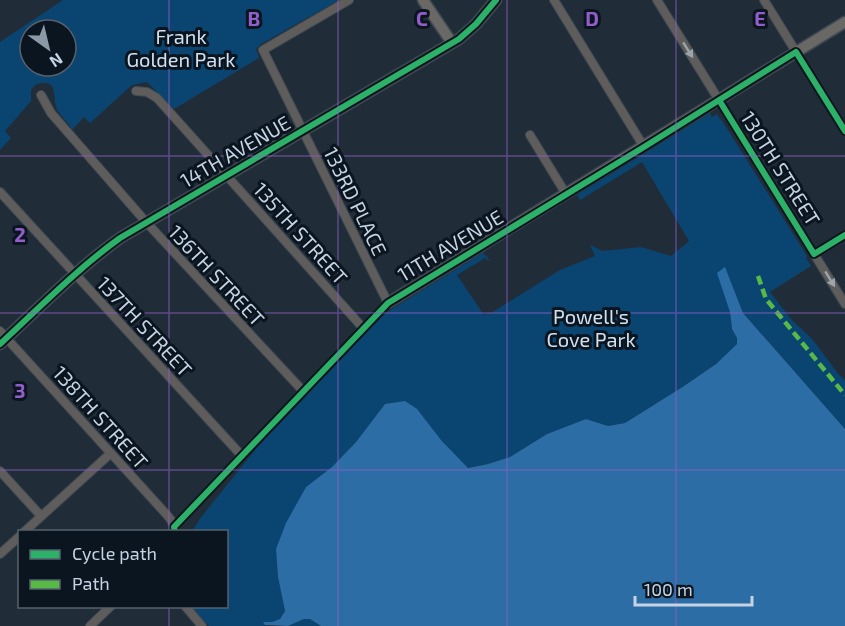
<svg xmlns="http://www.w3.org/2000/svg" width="845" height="626" viewBox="0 0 845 626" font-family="'Exo 2',sans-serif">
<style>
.green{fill:#0a4572;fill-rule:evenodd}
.water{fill:#2c6da5}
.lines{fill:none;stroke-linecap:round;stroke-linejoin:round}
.street-casing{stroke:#3d4852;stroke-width:10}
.secondary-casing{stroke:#3d4852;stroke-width:13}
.street{stroke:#5e5d5b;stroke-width:8}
.secondary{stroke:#6a6865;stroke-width:10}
.quiet{stroke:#58b947;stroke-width:4.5;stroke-dasharray:9 4.5;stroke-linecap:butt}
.cycleway-casing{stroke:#0b151f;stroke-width:10}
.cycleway{stroke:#2db169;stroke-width:6}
.oneway{fill:#9ca4ac}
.grid{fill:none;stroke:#915eca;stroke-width:1.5;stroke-opacity:0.55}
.labels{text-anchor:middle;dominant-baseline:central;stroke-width:6;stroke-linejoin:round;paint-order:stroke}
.park-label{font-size:20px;fill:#d0e1f2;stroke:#0b151f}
.street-label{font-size:20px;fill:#c5d3e2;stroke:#0b151f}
.grid-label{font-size:20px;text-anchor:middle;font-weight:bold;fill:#915eca;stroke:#0b151f;stroke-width:6;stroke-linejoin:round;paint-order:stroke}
</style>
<rect width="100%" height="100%" fill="#202d38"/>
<path class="green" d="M63 0H337V1L261 44 256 49 259 58 174 109 147 82 132 85 90 123 84 117 72 130C69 122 62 118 58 111 51 101 61 75 35 85L31 90V101L5 131 11 138 0 150V42ZM30 30H66V66H30Z
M710 113 712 117 717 114 720 119H721L807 256 806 258 811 266 770 292 791 319 813 340 839 375 845 380V429L743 313 725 268 732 329 737 338V344L716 364 684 386 625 423 608 426 586 419 547 434 510 457 488 464 468 468 441 440 385 404 356 442 332 467 306 487 276 549 278 577 285 611 280 619 272 622H264L266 626H209L191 607 226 606V532L192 531 202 516 272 429 371 324 392 309 484 252V255H486L490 262 485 258 457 275 484 315 490 312 491 313 560 270 595 256 590 245 603 251 641 247 671 256 689 241 642 162 580 200 577 195Z
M304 619H310L321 626H288Z"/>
<path class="water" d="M725 267 743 313 845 429V626H321L310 619H304L288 626 265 625 263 622H272L280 619 285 611 278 577 276 549 286 523 306 487 332 467 356 442 385 404 405 401 417 409 441 440 468 468 488 464 510 457 547 434 586 419 608 426 625 423 684 386 716 364 737 344V338L732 329 730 312 717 273Z"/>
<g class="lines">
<defs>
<path id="street" d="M554 0 644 147
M657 0 845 304
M764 0 845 131
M136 91 147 92 157 98 363 328
M41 95 51 113 146 222 303 391
M530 135 566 194
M0 192 242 456
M814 254 845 235
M0 331 167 515 171 520 175 530
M0 471 41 516
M174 527 388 303 263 50 349 0
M24 532 111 453
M0 554 20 536
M185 606 202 626
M90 626 111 606"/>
<path id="secondary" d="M423 0 452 43
M388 303 845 22
M0 344C39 308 77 269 120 238L459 39 476 24 496 0"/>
</defs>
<use href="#street" class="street-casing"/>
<use href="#secondary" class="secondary-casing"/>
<use href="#street" class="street"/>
<use href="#secondary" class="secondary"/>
<path class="quiet" d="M758 276 766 299 845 395"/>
<defs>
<path id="cycleway" d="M719 100 814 254 845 235
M0 344C39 308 77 269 120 238L459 39 476 24 496 0
M175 532 174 527 388 303 644 147 796 52 845 131"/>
</defs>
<use href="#cycleway" class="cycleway-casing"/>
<use href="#cycleway" class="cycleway"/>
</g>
<defs><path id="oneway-solid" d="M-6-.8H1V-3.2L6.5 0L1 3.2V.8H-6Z" transform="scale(1.5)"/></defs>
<g class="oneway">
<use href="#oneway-solid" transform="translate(688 50) rotate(58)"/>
<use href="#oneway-solid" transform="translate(830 279) rotate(58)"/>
</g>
<path class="grid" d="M169 0V532M338 0V626M507 0V626M676 0V626M0 156H845M0 313H845M0 470H845M169 606V626"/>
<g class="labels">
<g class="park-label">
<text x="181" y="36">Frank<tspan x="181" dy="23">Golden Park</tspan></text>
<text x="591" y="316">Powell's<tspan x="591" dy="23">Cove Park</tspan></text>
</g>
<g class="street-label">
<text transform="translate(235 151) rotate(-30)">14TH AVENUE</text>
<text transform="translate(781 168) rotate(58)">130TH STREET</text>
<text transform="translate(356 201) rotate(64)">133RD PLACE</text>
<text transform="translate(301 233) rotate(48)">135TH STREET</text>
<text transform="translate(450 245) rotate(-31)">11TH AVENUE</text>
<text transform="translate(217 275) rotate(47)">136TH STREET</text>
<text transform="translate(145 326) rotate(47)">137TH STREET</text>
<text transform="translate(101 417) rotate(48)">138TH STREET</text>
</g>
</g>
<g class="grid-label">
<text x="254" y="26">B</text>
<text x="422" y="26">C</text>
<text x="592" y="26">D</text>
<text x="760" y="26">E</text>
<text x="20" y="242">2</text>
<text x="20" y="398">3</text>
</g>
<rect x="18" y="530" width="210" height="78" fill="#0b151f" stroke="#55616d" stroke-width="1.5"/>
<rect x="30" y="550" width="30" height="9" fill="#2db169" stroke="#55616d" stroke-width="1.5"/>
<text x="72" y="560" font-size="18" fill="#c5d3e2">Cycle path</text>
<rect x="30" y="580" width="30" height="9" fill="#58b947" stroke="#55616d" stroke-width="1.5"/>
<text x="72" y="590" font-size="18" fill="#c5d3e2">Path</text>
<g transform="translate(48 48) rotate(146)"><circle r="28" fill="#0b151f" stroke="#55616d" stroke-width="1.5"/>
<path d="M0-4.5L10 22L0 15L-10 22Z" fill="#8b99a6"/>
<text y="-9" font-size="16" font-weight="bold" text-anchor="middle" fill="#c5d3e2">N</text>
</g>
<path d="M635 596v9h117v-9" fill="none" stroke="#c5d3e2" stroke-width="3"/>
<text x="644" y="596" font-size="18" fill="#c5d3e2" stroke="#0b151f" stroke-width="4.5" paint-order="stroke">100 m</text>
</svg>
